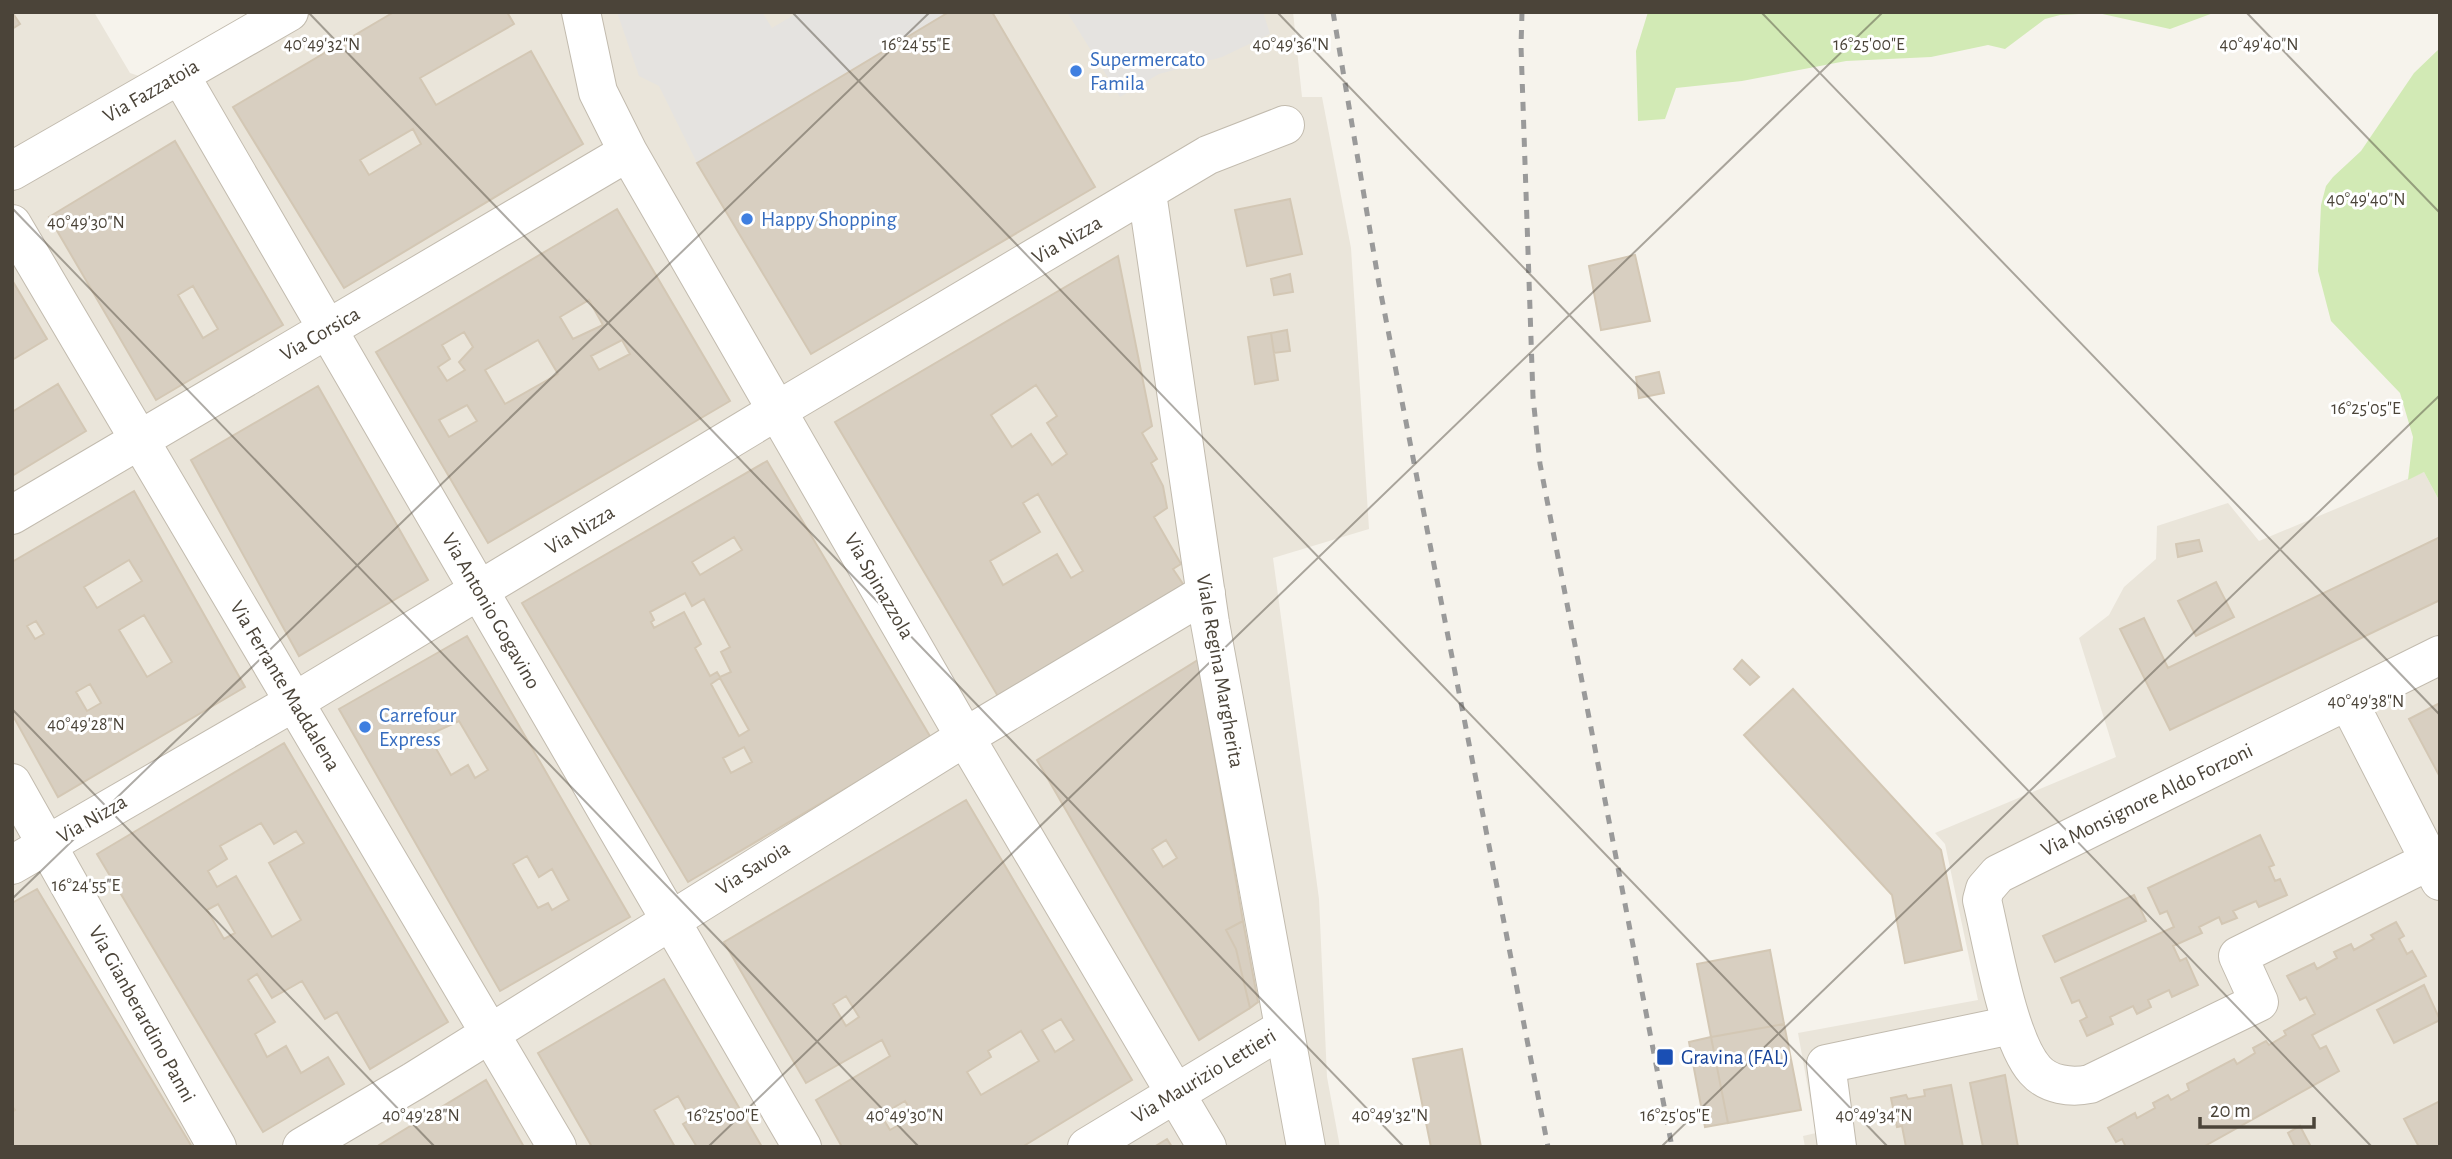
<svg xmlns="http://www.w3.org/2000/svg" width="2452" height="1159" viewBox="0 0 2452 1159" font-family="'Alegreya Sans',sans-serif">
<style>
.residential{fill:#eae5da}
.green{fill:#d2eab5}
.parking{fill:#e5e3e0}
.building{fill:#d8cfc1;stroke:#d3c7b4;stroke-width:2;fill-rule:evenodd}
.lines{fill:none;stroke-linecap:round;stroke-linejoin:round}
.minor-casing{stroke:#c2bbae;stroke-width:40}
.minor{stroke:#fff;stroke-width:38}
.rail{stroke:#9a9a9a;stroke-width:5;stroke-dasharray:9 9;stroke-linecap:butt}
.ticks{fill:none;stroke:#4b4439;stroke-width:2;stroke-opacity:0.45}
.shop-dot{fill:#3f7fe0;stroke:#fff;stroke-width:2.5}
.transit-dot{fill:#1a4fb4;stroke:#fff;stroke-width:2.5}
.labels{text-anchor:middle;dominant-baseline:central;stroke-width:6;stroke-linejoin:round;paint-order:stroke}
.shop-label{font-size:21px;fill:#366cbe;stroke:#fff;text-anchor:start}
.street-label{font-size:21px;fill:#4b4439;stroke:#fff}
.transit-label{font-size:21px;fill:#164399;stroke:#fff;text-anchor:start}
.ticks-label{font-size:18px;text-anchor:middle;fill:#4b4439;stroke:#fff;stroke-width:6;stroke-linejoin:round;paint-order:stroke}
</style>
<rect width="100%" height="100%" fill="#f6f3ec"/>
<path class="residential" d="M12 12H94L130 73 139 76 250 12H1293L1302 97H1322L1351 248 1369 529 1273 558 1319 899 1327 1077 1340 1147H12Z
M2424 472 2440 502V1147H1805L1803 1136 1816 1133 1798 1033 1978 1000 1945 844 1935 833 2116 757 2079 638 2109 615 2124 587 2156 559 2157 526 2228 503 2259 541Z"/>
<path class="green" d="M1648 12H2216L2170 29 2098 13 2060 15 2045 19 2005 49 1988 45 1931 57 1846 61 1742 81 1676 88 1665 119 1638 121 1636 51Z
M2440 48V502L2424 472 2408 480 2413 437 2400 393 2331 321 2318 271 2321 205 2326 186 2333 177 2361 151 2414 73Z"/>
<path class="parking" d="M617 12H762L772 28 799 12H949L697 163 659 86 639 76Z
M1067 12H1263L1270 34 1222 57 1159 74 1120 97Z"/>
<path class="building" d="M12 12 20 24 12 29Z
M394 12H507L514 24 420 78 436 105 531 51 583 144 344 288 233 107ZM413 129 421 144 369 175 360 160Z
M949 12H992L1095 187 811 354 697 163Z
M175 141 283 325 156 400 49 217ZM193 286 218 329 203 338 178 295Z
M1290 199 1302 254 1247 266 1235 210Z
M617 209 730 401 488 543 376 352ZM589 300 603 325 573 339 560 317ZM464 332 473 347 459 362 465 370 447 381 438 367 450 359 442 345ZM538 340 558 374 505 404 485 370ZM622 340 630 354 599 370 591 356ZM467 405 477 421 449 437 439 420Z
M1635 255 1650 321 1601 330 1589 266Z
M1118 256 1152 426 1142 433 1157 459 1151 463 1163 486 1167 508 1154 517 1181 564 1173 569 1187 590 999 698 835 422ZM1036 385 1057 416 1047 423 1067 454 1052 465 1031 434 1012 447 991 415ZM1038 494 1083 571 1071 578 1057 554 1003 585 990 561 1040 532 1023 503Z
M1290 274 1293 292 1274 295 1271 279Z
M12 280 47 339 12 360Z
M1287 330 1290 351 1274 353 1271 333Z
M1271 333 1278 380 1255 384 1248 337Z
M1659 372 1664 393 1639 398 1636 377Z
M58 384 86 431 12 476V412Z
M318 386 428 580 299 656 191 460Z
M767 461 931 738 688 882 522 603ZM734 537 742 550 700 575 692 562ZM685 593 692 606 704 599 730 647 721 652 731 672 720 677 717 672 710 676 695 648 701 644 684 612 654 628 651 622 654 620 650 612ZM720 678 749 730 739 736 711 684ZM744 747 752 762 731 773 723 758Z
M134 491 245 687 58 797 12 714V562ZM129 560 142 581 97 608 84 587ZM144 615 172 662 147 677 119 630ZM36 621 44 634 35 639 27 626ZM90 684 101 703 87 711 76 692Z
M2440 537V600L2170 730 2120 629 2144 618 2168 668Z
M2199 540 2202 551 2178 557 2176 544Z
M2216 582 2234 617 2196 636 2178 601Z
M467 636 630 917 500 991 339 709ZM459 721 488 770 475 778 468 765 451 775 434 745 428 748 422 738ZM527 856 539 877 552 869 569 900 552 910 548 903 538 908 513 864Z
M1198 660 1243 921 1226 930 1236 949 1250 1008 1199 1040 1037 760ZM1166 840 1177 858 1163 867 1152 849Z
M1742 660 1759 677 1750 685 1734 669Z
M1793 689 1941 850 1962 950 1905 963 1892 895 1744 735Z
M2440 703V777L2409 719Z
M284 743 448 1022 370 1069 337 1012 325 1019 302 981 272 998 257 974 248 980 275 1022 255 1034 267 1057 286 1046 301 1073 328 1057 344 1084 263 1132 97 854ZM261 823 274 844 296 831 304 843 269 863 301 920 272 937 236 876 217 887 208 871 227 859 220 846ZM218 904 235 933 224 939 207 910Z
M966 800 1132 1080 1022 1147H842L816 1100 890 1056 882 1040 806 1083 724 942ZM846 996 859 1017 846 1026 833 1004ZM1061 1019 1074 1040 1055 1052 1042 1030ZM1021 1031 1039 1061 981 1095 967 1072 991 1057 988 1051ZM905 1101 914 1116 890 1130 881 1115Z
M2260 835 2274 865 2269 867 2275 881 2280 879 2287 895 2259 907 2256 901 2233 911 2237 918 2222 924 2219 917 2199 927 2202 933 2173 946 2180 961 2186 958 2198 985 2172 997 2169 990 2148 1000 2151 1007 2137 1014 2133 1006 2110 1017 2113 1024 2087 1036 2080 1021 2087 1017 2079 1000 2072 1003 2061 978 2174 927 2167 911 2160 914 2148 888Z
M37 889 192 1147H12V1112L15 1110 12 1106V903Z
M2134 895 2146 921 2055 962 2043 936Z
M1243 921 1258 1002 1250 1008 1236 949 1226 930Z
M2396 922 2404 936 2399 939 2407 954 2412 951 2426 976 2312 1035 2320 1049 2326 1046 2339 1071 2203 1147H2126L2122 1139 2116 1142 2108 1128 2135 1113 2137 1118 2155 1108 2153 1103 2168 1095 2171 1100 2189 1090 2187 1084 2234 1059 2237 1064 2255 1053 2253 1048 2266 1041 2269 1045 2286 1035 2284 1031 2315 1014 2306 997 2300 1000 2287 976 2314 963 2317 969 2337 958 2334 952 2351 944 2354 950 2374 939 2371 935Z
M1770 950 1784 1024 1711 1037 1697 964Z
M664 979 762 1147H697L683 1124 691 1119 678 1096 654 1110 675 1147H592L538 1053Z
M2424 985 2440 1020 2394 1043 2377 1010Z
M1784 1024 1801 1110 1728 1123 1711 1037Z
M1711 1037 1728 1123 1705 1127 1689 1042Z
M1462 1049 1481 1147H1431L1413 1059Z
M2005 1075 2018 1147H1983L1970 1083Z
M486 1080 524 1147H376Z
M1951 1085 1963 1147H1906L1902 1126 1897 1127 1891 1098 1906 1095 1908 1099 1925 1096 1924 1090Z
M2440 1101V1147H2419L2404 1119Z
M2300 1126 2311 1147H2295L2288 1133Z
M1167 1139 1172 1147H1154Z"/>
<g class="lines">
<defs>
<path id="minor" d="M581 12 598 92 628 152 965 737 1207 1147
M180 75 802 1147
M12 171 289 12
M1147 193 1210 623 1306 1147
M12 224 557 1147
M12 515 628 152
M2348 701 2440 881
M12 783 217 1147
M2429 861 2238 956 2259 1002 2090 1084C2071 1088 2048 1085 2035 1070 2008 1040 1992 941 1982 900L1985 889 1998 874 2440 655
M12 865 294 702 778 410 1208 155 1285 125
M302 1147 414 1081 965 737 1206 593
M1087 1147 1284 1028
M1837 1147 1826 1064 2012 1025"/>
</defs>
<use href="#minor" class="minor-casing"/>
<use href="#minor" class="minor"/>
<path class="rail" d="M1333 12 1379 284 1548 1147
M1522 12 1521 46 1533 397 1540 464 1672 1147"/>
</g>
<path class="ticks" d="M308 12 1404 1147M792 12 1888 1147M1277 12 2372 1147M1761 12 2440 715M2246 12 2440 213M12 208 919 1147M12 709 435 1147M12 899 930 12M708 1147 1883 12M1661 1147 2440 395"/>
<g class="shop-dot">
<circle cx="1076" cy="71" r="7"/>
<circle cx="747" cy="219" r="7"/>
<circle cx="365" cy="727" r="7"/>
</g>
<rect class="transit-dot" x="1656" y="1048" width="18" height="18" rx="3.5"/>
<g class="labels">
<g class="shop-label">
<text x="1090" y="59">Supermercato<tspan x="1090" dy="24">Famila</tspan></text>
<text x="761" y="219">Happy Shopping</text>
<text x="379" y="715">Carrefour<tspan x="379" dy="24">Express</tspan></text>
</g>
<g class="street-label">
<text transform="translate(151 91) rotate(-30)">Via Fazzatoia</text>
<text transform="translate(1067 240) rotate(-30)">Via Nizza</text>
<text transform="translate(320 334) rotate(-30)">Via Corsica</text>
<text transform="translate(580 530) rotate(-31)">Via Nizza</text>
<text transform="translate(879 586) rotate(60)">Via Spinazzola</text>
<text transform="translate(491 611) rotate(60)">Via Antonio Gogavino</text>
<text transform="translate(1220 671) rotate(80)">Viale Regina Margherita</text>
<text transform="translate(285 686) rotate(59)">Via Ferrante Maddalena</text>
<text transform="translate(2147 800) rotate(-26)">Via Monsignore Aldo Forzoni</text>
<text transform="translate(92 819) rotate(-30)">Via Nizza</text>
<text transform="translate(753 868) rotate(-32)">Via Savoia</text>
<text transform="translate(142 1014) rotate(61)">Via Gianberardino Panni</text>
<text transform="translate(1204 1076) rotate(-31)">Via Maurizio Lettieri</text>
</g>
<g class="transit-label">
<text x="1681" y="1057">Gravina (FAL)</text>
</g>
</g>
<g class="ticks-label">
<text x="916" y="50">16°24'55"E</text>
<text x="1869" y="50">16°25'00"E</text>
<text x="2259" y="50">40°49'40"N</text>
<text x="322" y="50">40°49'32"N</text>
<text x="1291" y="50">40°49'36"N</text>
<text x="2366" y="205">40°49'40"N</text>
<text x="86" y="228">40°49'30"N</text>
<text x="2366" y="414">16°25'05"E</text>
<text x="2366" y="707">40°49'38"N</text>
<text x="86" y="730">40°49'28"N</text>
<text x="86" y="891">16°24'55"E</text>
<text x="421" y="1121">40°49'28"N</text>
<text x="905" y="1121">40°49'30"N</text>
<text x="1390" y="1121">40°49'32"N</text>
<text x="1874" y="1121">40°49'34"N</text>
<text x="723" y="1121">16°25'00"E</text>
<text x="1675" y="1121">16°25'05"E</text>
</g>
<rect width="2452" height="1159" fill="none" stroke="#4b4439" stroke-width="28"/>
<path d="M2200 1117v10h114v-10" fill="none" stroke="#4b4439" stroke-width="3.5"/>
<text x="2210" y="1117" font-size="21" fill="#4b4439" stroke="#ffffff" stroke-width="5" paint-order="stroke">20 m</text>
</svg>
